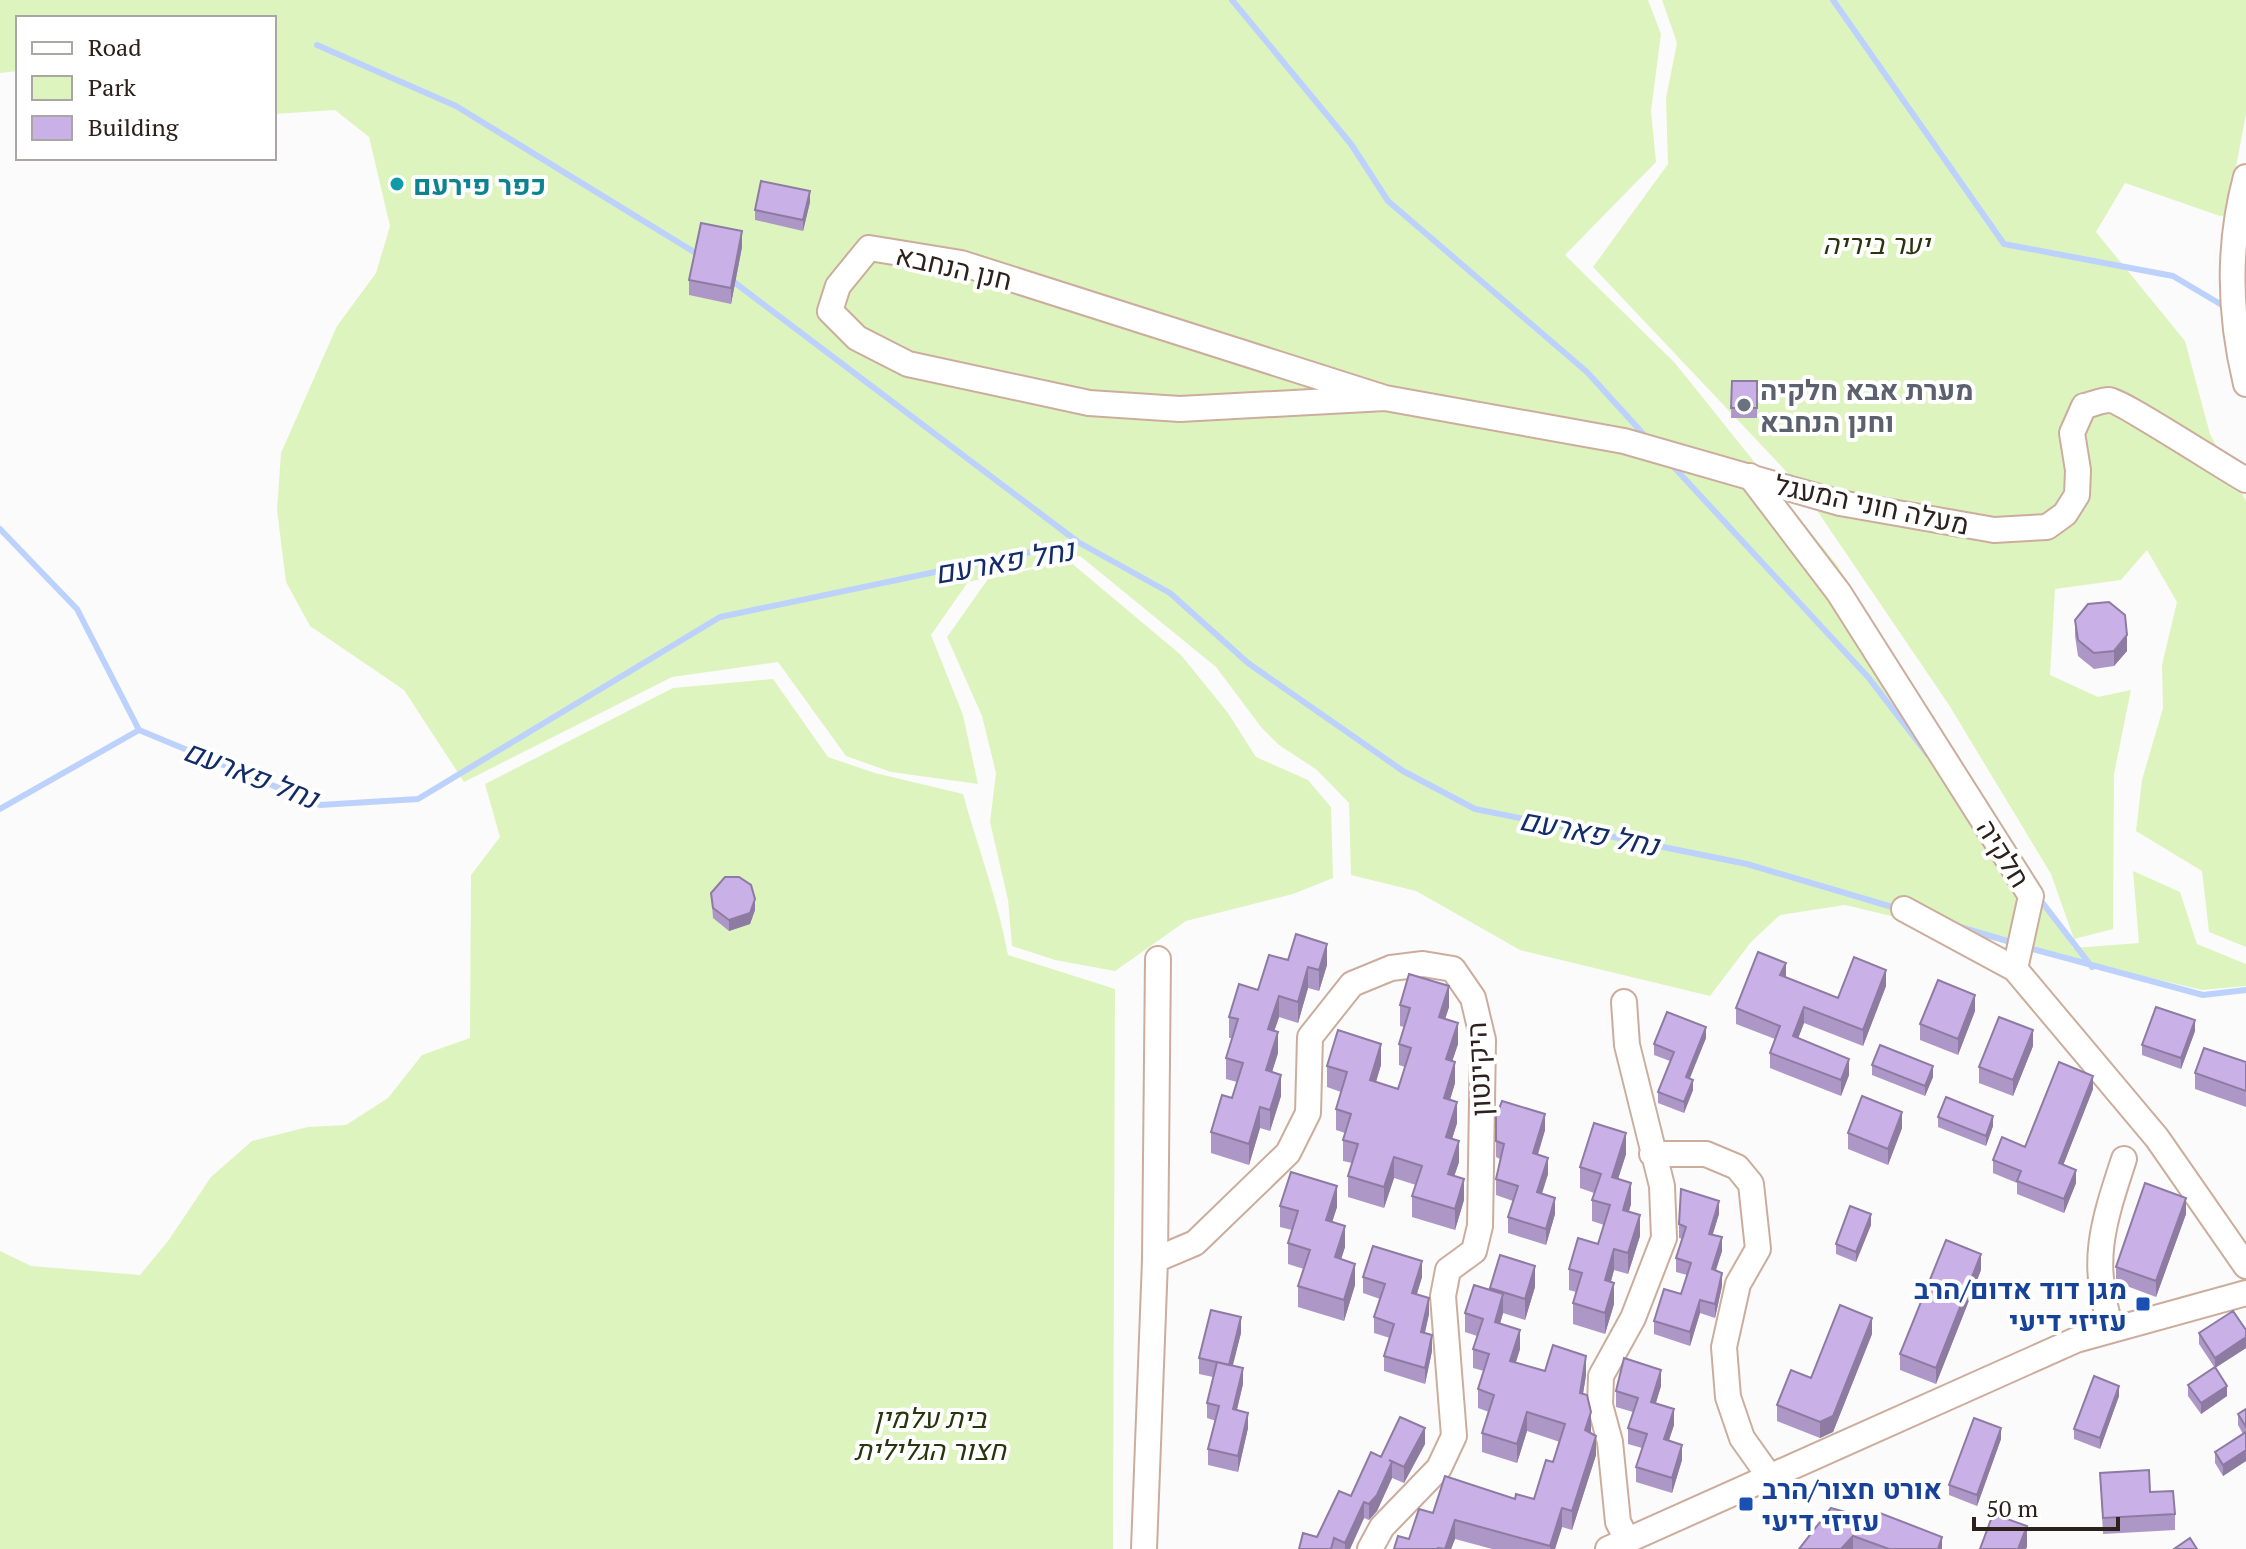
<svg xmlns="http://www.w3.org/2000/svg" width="2246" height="1549" viewBox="0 0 2246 1549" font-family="'PT Serif',Heebo,serif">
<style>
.green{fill:#def4bf}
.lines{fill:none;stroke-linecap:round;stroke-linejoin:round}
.stream{stroke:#bcd2fd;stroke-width:6}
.minor-casing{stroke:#ccad9d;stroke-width:28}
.minor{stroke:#fff;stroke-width:24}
.wall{fill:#ad97c7}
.shaded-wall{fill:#8d7ba2}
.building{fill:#c9b0e7;stroke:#8d7ba2;stroke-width:2}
.culture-dot{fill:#0f9aa8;stroke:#fff;stroke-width:3}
.worship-dot{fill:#6b7280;stroke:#fff;stroke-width:3}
.transit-dot{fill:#1a4fb4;stroke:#fff;stroke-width:3}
.labels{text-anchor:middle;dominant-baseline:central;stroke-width:8;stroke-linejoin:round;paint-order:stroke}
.culture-label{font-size:28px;font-weight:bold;fill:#0d838f;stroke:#fff;text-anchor:start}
.park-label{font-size:28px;font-style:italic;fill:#28360d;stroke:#fff}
.street-label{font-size:28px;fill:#2d211b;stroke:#fff}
.worship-label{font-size:28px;font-weight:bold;fill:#5b616d;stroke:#fff;text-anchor:start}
.transit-label{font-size:28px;font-weight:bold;fill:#164399;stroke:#fff;text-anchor:end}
.water-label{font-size:30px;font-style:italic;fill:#122c69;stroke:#fff}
</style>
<rect width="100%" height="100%" fill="#fbfbfb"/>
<path class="green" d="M0 0H1648L1661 34 1651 111 1656 162 1565 255 1675 363 1837 565 2073 948 2139 943 2133 871 2180 892 2197 944 2246 964V986L2202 990 1845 905 1780 915 1751 942 1710 996 1520 950 1416 891 1351 875 1349 803 1317 770 1279 745 1261 727 1216 667 1080 556 968 582 931 635 963 715 978 784 891 772 846 756 778 662 672 677 464 782 404 690 310 626 286 582 277 510 281 453 337 326 376 273 390 226 369 137 335 110 274 114V18H18V71L0 73Z
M1662 0H2246V114L2227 215 2220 216 2125 183 2096 232 2185 341 2210 434 2246 501V947L2209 932 2202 871 2136 831 2142 780 2163 708 2162 665 2177 602 2147 550 2121 580 2055 589 2050 675 2098 697 2131 690 2114 774 2113 929 2074 939 2051 874 1949 705 1801 487 1593 267 1668 164 1666 98 1677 43Z
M1069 561 1181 655 1228 713 1256 757 1308 780 1331 807 1333 878 1293 894 1186 921 1115 971 1055 960 1012 946 1008 900 990 822 996 773 982 716 947 637 988 579Z
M773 679 828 757 875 773 963 794C978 848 998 900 1008 955L1115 989 1113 1549H0V1251L31 1266 140 1275 168 1241 211 1177 252 1141 308 1127 346 1125 388 1098 422 1055 470 1038 471 875 500 837 485 784 673 688Z"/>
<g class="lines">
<path class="stream" d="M1232 0 1351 144 1388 201 1587 372 1647 438
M1833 0 2004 244 2173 276 2227 308
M317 45 456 106 699 255
M730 279 1078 542
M1671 464 1868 677 1928 755
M0 529 77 609 139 730
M0 809 139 730 320 805 418 799 720 617 1078 542 1170 593 1248 663 1403 771 1475 809 1747 864 1899 909
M2038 897 2092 967
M1960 927 2014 943
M2025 947 2203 995 2246 990"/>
<defs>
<path id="minor" d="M2246 177C2227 247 2229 314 2246 384
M1385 398 1180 409 1089 403 908 364 857 338 830 311 838 286 869 248 961 263 1385 398 1624 441 1840 503 1994 530 2047 527 2065 514 2077 495 2078 470 2072 433 2084 406C2091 405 2101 400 2109 400 2120 400 2226 469 2246 480
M1750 476 1839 593 2031 896 2015 969 2157 1138 2246 1266
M1904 909 2015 969
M1624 1002 1627 1045 1662 1186 1664 1238 1633 1318 1601 1376 1600 1405 1610 1442 1618 1522 1627 1540
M1652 1154H1706L1737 1167 1751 1184 1758 1249 1738 1284 1724 1347 1728 1397 1742 1438 1769 1476
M1155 1260 1195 1243 1288 1153 1308 1113 1310 1037 1352 984 1391 968 1423 964 1453 969 1473 998 1483 1040 1480 1226 1474 1251 1448 1270 1443 1296 1454 1436 1439 1468 1382 1527 1370 1549
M2112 1330C2089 1264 2103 1223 2124 1159
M1144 1549 1155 1260 1158 959
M1608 1549 2076 1340 2246 1293"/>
</defs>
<use href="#minor" class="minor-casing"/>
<use href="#minor" class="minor"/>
</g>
<path class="wall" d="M810 202 803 231 755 220V210Z
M742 247 731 304 689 295V280Z
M1732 381H1757V418H1731Z
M2075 620 2127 651 2114 666 2094 669 2078 656 2075 636Z
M711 893 755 910 750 924 729 931 713 918Z
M1288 960 1327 965 1319 991 1308 988 1298 1023 1279 1017 1274 1031 1278 1053 1272 1072 1281 1096 1270 1131 1260 1128 1249 1165 1211 1153V1132L1232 1098 1237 1082 1226 1079V1058L1232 1038H1229V1017Z
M1786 977 1838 998 1886 986 1863 1046 1804 1023 1798 1038 1849 1075 1841 1096 1770 1068V1053L1775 1039 1736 1024V1008Z
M1400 1005 1449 1007 1445 1019 1458 1044 1452 1061 1455 1083 1450 1100 1457 1123 1452 1139 1459 1162 1454 1176 1464 1200 1455 1230 1412 1217V1196L1416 1185 1394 1178 1384 1208 1348 1197V1176L1352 1163 1343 1161V1140L1345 1133 1336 1130V1109L1341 1092 1327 1087V1066L1381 1065 1376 1082 1398 1089 1405 1067 1399 1065V1044L1404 1027 1400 1026Z
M1975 1011 1958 1055 1920 1040V1024Z
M2195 1031 2181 1069 2142 1055V1045Z
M1706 1038 1689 1078 1693 1090 1684 1113 1658 1103V1092L1670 1061 1654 1055V1044Z
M2033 1046 2013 1096 1979 1083V1067Z
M2246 1062V1107L2195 1089V1073Z
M1872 1065 1933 1077 1925 1096 1872 1075Z
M2093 1089 2063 1165 2076 1183 2064 1213 2017 1194V1183L1993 1173V1160L2025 1147Z
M1496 1117 1545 1130 1538 1155 1548 1174 1542 1194 1555 1214 1546 1245 1508 1233V1217L1513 1201 1496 1195V1179L1500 1159 1496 1157Z
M1938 1117 1993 1126 1986 1146 1938 1127Z
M1902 1128 1888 1165 1848 1149V1133Z
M1626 1154 1618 1179 1631 1204 1629 1211 1640 1236 1628 1274 1614 1270 1611 1282 1614 1304 1605 1334 1573 1324V1303L1576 1292 1569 1290V1269L1598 1244 1604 1225 1592 1221V1200L1594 1193 1580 1188V1167Z
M1280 1206 1337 1207 1332 1222 1345 1247 1341 1259 1355 1285 1344 1321 1298 1307V1286L1304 1269 1288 1264V1243L1292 1230 1280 1227Z
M1719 1214 1712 1235 1722 1251 1715 1270 1722 1286 1715 1318 1700 1313 1690 1346 1654 1334V1321L1681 1294 1687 1275 1676 1272V1258L1683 1239 1679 1238V1224Z
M2186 1214 2156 1297 2116 1282V1267Z
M1871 1225 1856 1262 1836 1254V1244Z
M1981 1270 1936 1384 1900 1370V1354Z
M1363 1277H1422L1417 1294 1429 1314 1425 1333 1432 1351 1425 1384 1384 1371V1356L1390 1338 1374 1333V1317L1380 1299 1363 1293Z
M1535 1287 1525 1320 1503 1313 1500 1324 1520 1349 1516 1362 1545 1371 1586 1375 1583 1394 1596 1455 1572 1530 1562 1527 1555 1549H1492L1455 1539 1451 1549H1394L1409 1539 1433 1513 1515 1499H1534L1553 1462 1560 1442 1527 1431 1517 1463 1482 1452V1433L1489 1412 1478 1408V1389L1484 1371 1473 1368V1349L1477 1336 1465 1332V1313L1490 1290V1288Z
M1241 1333 1232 1366 1243 1384 1237 1410 1248 1428 1238 1472 1208 1465V1449L1216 1421 1207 1418V1403L1213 1377 1199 1374V1358Z
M2199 1333 2246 1348 2215 1368 2227 1396 2201 1414 2188 1396V1385L2215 1368 2199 1344Z
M1872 1334 1833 1432 1820 1438 1777 1421V1405L1811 1378Z
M1661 1386 1656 1403 1674 1425 1669 1440 1682 1460 1672 1493 1636 1482V1467L1642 1448 1628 1444V1428L1633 1412 1616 1407V1391Z
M2119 1396 2100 1449 2074 1439V1429Z
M2246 1409V1461L2223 1476 2215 1463V1452L2243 1434 2238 1425V1414Z
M2001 1439 1977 1506 1949 1495V1485Z
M1425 1444 1404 1483 1392 1478 1377 1511 1369 1520 1364 1518 1350 1549H1299L1317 1537 1381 1457Z
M2100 1473 2150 1492 2175 1514V1530L2103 1534Z
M1831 1508 1942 1549H1799Z"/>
<path class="shaded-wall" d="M810 191V202L803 231V220Z
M742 231V247L731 304V288Z
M2127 635V651L2114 666V651Z
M755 899V910L750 924 729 931V920Z
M1327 944V965L1319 991V970Z
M1786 963V978L1780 975Z
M1308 967V988L1298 1023V1002Z
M1886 970V986L1863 1046V1030Z
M1449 986V1007L1439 1038V1017Z
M1975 995V1011L1958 1055V1039Z
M1279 996V1017L1268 1050V1029Z
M1804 1007V1023L1793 1052V1036Z
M2195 1020V1031L2181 1069V1058Z
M1458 1023V1044L1446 1080V1059Z
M1706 1027V1038L1686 1088V1077Z
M2033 1030V1046L2013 1096V1080Z
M1278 1032V1053L1266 1091V1070Z
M1381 1044V1065L1370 1101V1080Z
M1849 1059V1075L1841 1096V1080Z
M1455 1062V1083L1444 1119V1098Z
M1933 1066V1077L1925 1096V1086Z
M1281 1075V1096L1270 1131V1110Z
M2093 1076V1089L2059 1176V1163Z
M1693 1080V1090L1684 1113V1102Z
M1457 1102V1123L1446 1158V1137Z
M1260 1107V1128L1249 1165V1144Z
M1902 1112V1128L1888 1165V1149Z
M1545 1114V1130L1533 1169V1153Z
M1993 1116V1126L1986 1146V1136Z
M1626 1133V1154L1612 1198V1177Z
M1459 1141V1162L1448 1195V1174Z
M1394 1157V1178L1384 1208V1187Z
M1548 1158V1174L1537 1208V1192Z
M2076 1170V1183L2064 1213V1199Z
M1464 1179V1200L1455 1230V1209Z
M1631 1183V1204L1623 1231V1210Z
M1337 1186V1207L1326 1241V1220Z
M1555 1198V1214L1546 1245V1229Z
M2186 1198V1214L2156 1297V1281Z
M1719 1201V1214L1709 1247V1234Z
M1871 1214V1225L1856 1262V1252Z
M1640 1215V1236L1628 1274V1253Z
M1345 1226V1247L1335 1278V1257Z
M1722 1237V1251L1712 1283V1269Z
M1614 1249V1270L1605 1301V1280Z
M1981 1254V1270L1936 1384V1368Z
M1422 1261V1277L1412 1309V1293Z
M1355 1264V1285L1344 1321V1300Z
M1535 1266V1287L1525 1320V1299Z
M1722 1273V1286L1715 1318V1304Z
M1614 1283V1304L1605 1334V1313Z
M1503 1294V1313L1495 1341V1322Z
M1429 1298V1314L1421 1348V1332Z
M1700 1300V1313L1690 1346V1332Z
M1241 1317V1333L1229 1381V1365Z
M1872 1318V1334L1833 1432 1820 1438V1422Z
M1520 1330V1349L1510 1380V1361Z
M1432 1335V1351L1425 1384V1368Z
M2246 1337V1348L2215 1368V1358Z
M1586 1356V1375L1580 1412V1393Z
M1243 1368V1384L1233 1425V1409Z
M1661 1370V1386L1651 1418V1402Z
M2119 1386V1396L2100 1449V1438Z
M2227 1386V1396L2201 1414V1403Z
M1674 1409V1425L1664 1455V1439Z
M1527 1412V1431L1517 1463V1444Z
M1591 1412V1431L1585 1449V1430Z
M1248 1413V1428L1238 1472V1456Z
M1425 1428V1444L1404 1483V1467Z
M2001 1428V1439L1977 1506V1495Z
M1596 1436V1455L1572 1530V1511Z
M1682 1445V1460L1672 1493V1478Z
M2246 1450V1461L2223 1476V1465Z
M1392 1462V1478L1377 1511 1369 1520V1504Z
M1364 1502V1518L1350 1549H1345V1543Z
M1562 1508V1527L1555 1549H1550Z
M1455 1520V1539L1451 1549H1445Z
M2027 1526V1547L2026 1549H2018Z
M1853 1536V1549H1841Z
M1942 1537V1549H1938Z"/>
<path class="building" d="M761 181 810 191 803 220 755 210Z
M701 223 742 231 731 288 689 280Z
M1732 381H1757V408H1731Z
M2109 602 2125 615 2127 635 2114 651 2094 653 2078 640 2075 620 2088 604Z
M725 877H739L751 885 755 899 750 913 729 920 713 908 711 893Z
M1296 934 1327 944 1319 970 1308 967 1298 1002 1279 996 1268 1029 1278 1032 1266 1070 1281 1075 1270 1110 1260 1107 1249 1144 1211 1132 1222 1095 1232 1098 1243 1063 1226 1058 1238 1019 1229 1017 1239 984 1258 990 1269 955 1288 960Z
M1758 952 1786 963 1780 975 1838 998 1854 957 1886 970 1863 1030 1804 1007 1793 1036 1849 1059 1841 1080 1770 1053 1780 1026 1736 1008Z
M1409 974 1449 986 1439 1017 1458 1023 1446 1059 1455 1062 1444 1098 1457 1102 1446 1137 1459 1141 1448 1174 1464 1179 1455 1209 1412 1196 1422 1166 1394 1157 1384 1187 1348 1176 1358 1144 1343 1140 1351 1114 1336 1109 1347 1072 1327 1066 1338 1030 1381 1044 1370 1080 1398 1089 1411 1048 1399 1044 1410 1008 1400 1005Z
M1938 980 1975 995 1958 1039 1920 1024Z
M2156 1007 2195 1020 2181 1058 2142 1045Z
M1667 1012 1706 1027 1686 1077 1693 1080 1684 1102 1658 1092 1674 1052 1654 1044Z
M1999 1017 2033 1030 2013 1080 1979 1067Z
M1880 1045 1933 1066 1925 1086 1872 1065Z
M2204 1048 2246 1062V1091L2195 1073Z
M2059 1062 2093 1076 2059 1163 2076 1170 2064 1199 2017 1181 2021 1171 1993 1160 2002 1137 2025 1147Z
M1862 1096 1902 1112 1888 1149 1848 1133Z
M1946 1097 1993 1116 1986 1136 1938 1117Z
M1502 1101 1545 1114 1533 1153 1548 1158 1537 1192 1555 1198 1546 1229 1508 1217 1518 1186 1496 1179 1504 1144 1496 1141V1117Z
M1594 1123 1626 1133 1612 1177 1631 1183 1623 1210 1640 1215 1628 1253 1614 1249 1605 1280 1614 1283 1605 1313 1573 1303 1582 1273 1569 1269 1578 1238 1598 1244 1610 1205 1592 1200 1601 1174 1580 1167Z
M1291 1172 1337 1186 1326 1220 1345 1226 1335 1257 1355 1264 1344 1300 1298 1286 1310 1250 1288 1243 1298 1211 1280 1206Z
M2145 1183 2186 1198 2156 1281 2116 1267Z
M1681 1189 1719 1201 1709 1234 1722 1237 1712 1269 1722 1273 1715 1304 1700 1300 1690 1332 1654 1321 1664 1289 1681 1294 1691 1263 1676 1258 1686 1227 1679 1224Z
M1850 1206 1871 1214 1856 1252 1836 1244Z
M1946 1240 1981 1254 1936 1368 1900 1354Z
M1373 1246 1422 1261 1412 1293 1429 1298 1421 1332 1432 1335 1425 1368 1384 1356 1394 1324 1374 1317 1385 1284 1363 1277Z
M1500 1255 1535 1266 1525 1299 1490 1288Z
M1474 1285 1503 1294 1495 1322 1520 1330 1510 1361 1545 1371 1553 1345 1586 1356 1580 1393 1587 1395 1591 1412 1585 1430 1596 1436 1572 1511 1562 1508 1550 1546 1455 1520 1445 1549 1438 1548 1437 1549H1394L1398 1536 1409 1539 1419 1509 1433 1513 1445 1476 1515 1499 1516 1494 1534 1499 1546 1460 1553 1462 1565 1424 1527 1412 1517 1444 1482 1433 1494 1395 1478 1389 1489 1354 1473 1349 1483 1319 1465 1313Z
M1840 1305 1872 1318 1833 1416 1820 1422 1777 1405 1791 1370 1811 1378Z
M1211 1310 1241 1317 1229 1365 1199 1358Z
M2233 1311 2246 1330V1337L2215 1358 2199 1333Z
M1624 1358 1661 1370 1651 1402 1674 1409 1664 1439 1682 1445 1672 1478 1636 1467 1647 1434 1628 1428 1638 1398 1616 1391Z
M1217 1362 1243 1368 1233 1409 1248 1413 1238 1456 1208 1449 1219 1406 1207 1403Z
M2215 1367 2227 1386 2201 1403 2188 1385Z
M2094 1376 2119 1386 2100 1438 2074 1429Z
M2246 1409V1427L2238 1414Z
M1400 1417 1425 1428 1404 1467 1389 1460 1392 1462 1377 1495 1369 1504 1364 1502 1345 1543 1334 1538 1331 1549H1299L1303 1533 1317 1537 1339 1491 1351 1496 1371 1452 1381 1457Z
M1974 1418 2001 1428 1977 1495 1949 1485Z
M2246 1432V1450L2223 1465 2215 1452Z
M2149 1470 2150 1492 2173 1491 2175 1514 2103 1518 2100 1473Z
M1831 1508 1877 1521 1880 1513 1942 1537 1938 1549H1889L1853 1536 1841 1549H1799Z
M1993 1514 2027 1526 2018 1549H1980Z
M2190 1538 2197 1549H2174Z"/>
<circle class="culture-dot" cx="397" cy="184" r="8"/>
<circle class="worship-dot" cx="1744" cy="405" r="8"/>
<g class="transit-dot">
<rect x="2135" y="1296" width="16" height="16" rx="4"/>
<rect x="1738" y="1496" width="16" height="16" rx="4"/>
</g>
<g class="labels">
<g class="culture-label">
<text x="413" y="184">כפר פירעם</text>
</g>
<g class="park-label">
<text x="1876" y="243">יער ביריה</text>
<text x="930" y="1417">בית עלמין<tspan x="930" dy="32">חצור הגלילית</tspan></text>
</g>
<g class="street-label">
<text transform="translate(954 267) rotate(13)">חנן הנחבא</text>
<text transform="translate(1872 504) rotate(12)">מעלה חוני המעגל</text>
<text transform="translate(2004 853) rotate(58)">חלקיה</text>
<text transform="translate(1478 1069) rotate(-93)">היקינטון</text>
</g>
<g class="worship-label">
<text x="1760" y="389">מערת אבא חלקיה<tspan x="1760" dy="32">וחנן הנחבא</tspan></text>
</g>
<g class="transit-label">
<text x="2127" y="1288">מגן דוד אדום/הרב<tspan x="2127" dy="32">עזיזי דיעי</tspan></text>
<text x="1762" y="1488" text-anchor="start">אורט חצור/הרב<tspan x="1762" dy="32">עזיזי דיעי</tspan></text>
</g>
<g class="water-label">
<text transform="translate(1004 561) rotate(-10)">נחל פארעם</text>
<text transform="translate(251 774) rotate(21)">נחל פארעם</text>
<text transform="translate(1589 832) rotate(11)">נחל פארעם</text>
</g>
</g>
<rect x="16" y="16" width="260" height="144" fill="#ffffff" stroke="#aba6a4" stroke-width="2"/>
<rect x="32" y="42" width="40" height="12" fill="#ffffff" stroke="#aba6a4" stroke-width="2"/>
<text x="88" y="56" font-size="24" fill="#2d211b">Road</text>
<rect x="32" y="76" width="40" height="24" fill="#def4bf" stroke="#aba6a4" stroke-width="2"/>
<text x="88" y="96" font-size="24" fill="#2d211b">Park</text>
<rect x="32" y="116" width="40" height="24" fill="#c9b0e7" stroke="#aba6a4" stroke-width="2"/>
<text x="88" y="136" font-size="24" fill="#2d211b">Building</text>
<path d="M1974 1517v12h144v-12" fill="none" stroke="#2d211b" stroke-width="4"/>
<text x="1986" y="1517" font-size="24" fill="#2d211b" stroke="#ffffff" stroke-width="6" paint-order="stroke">50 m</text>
</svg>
